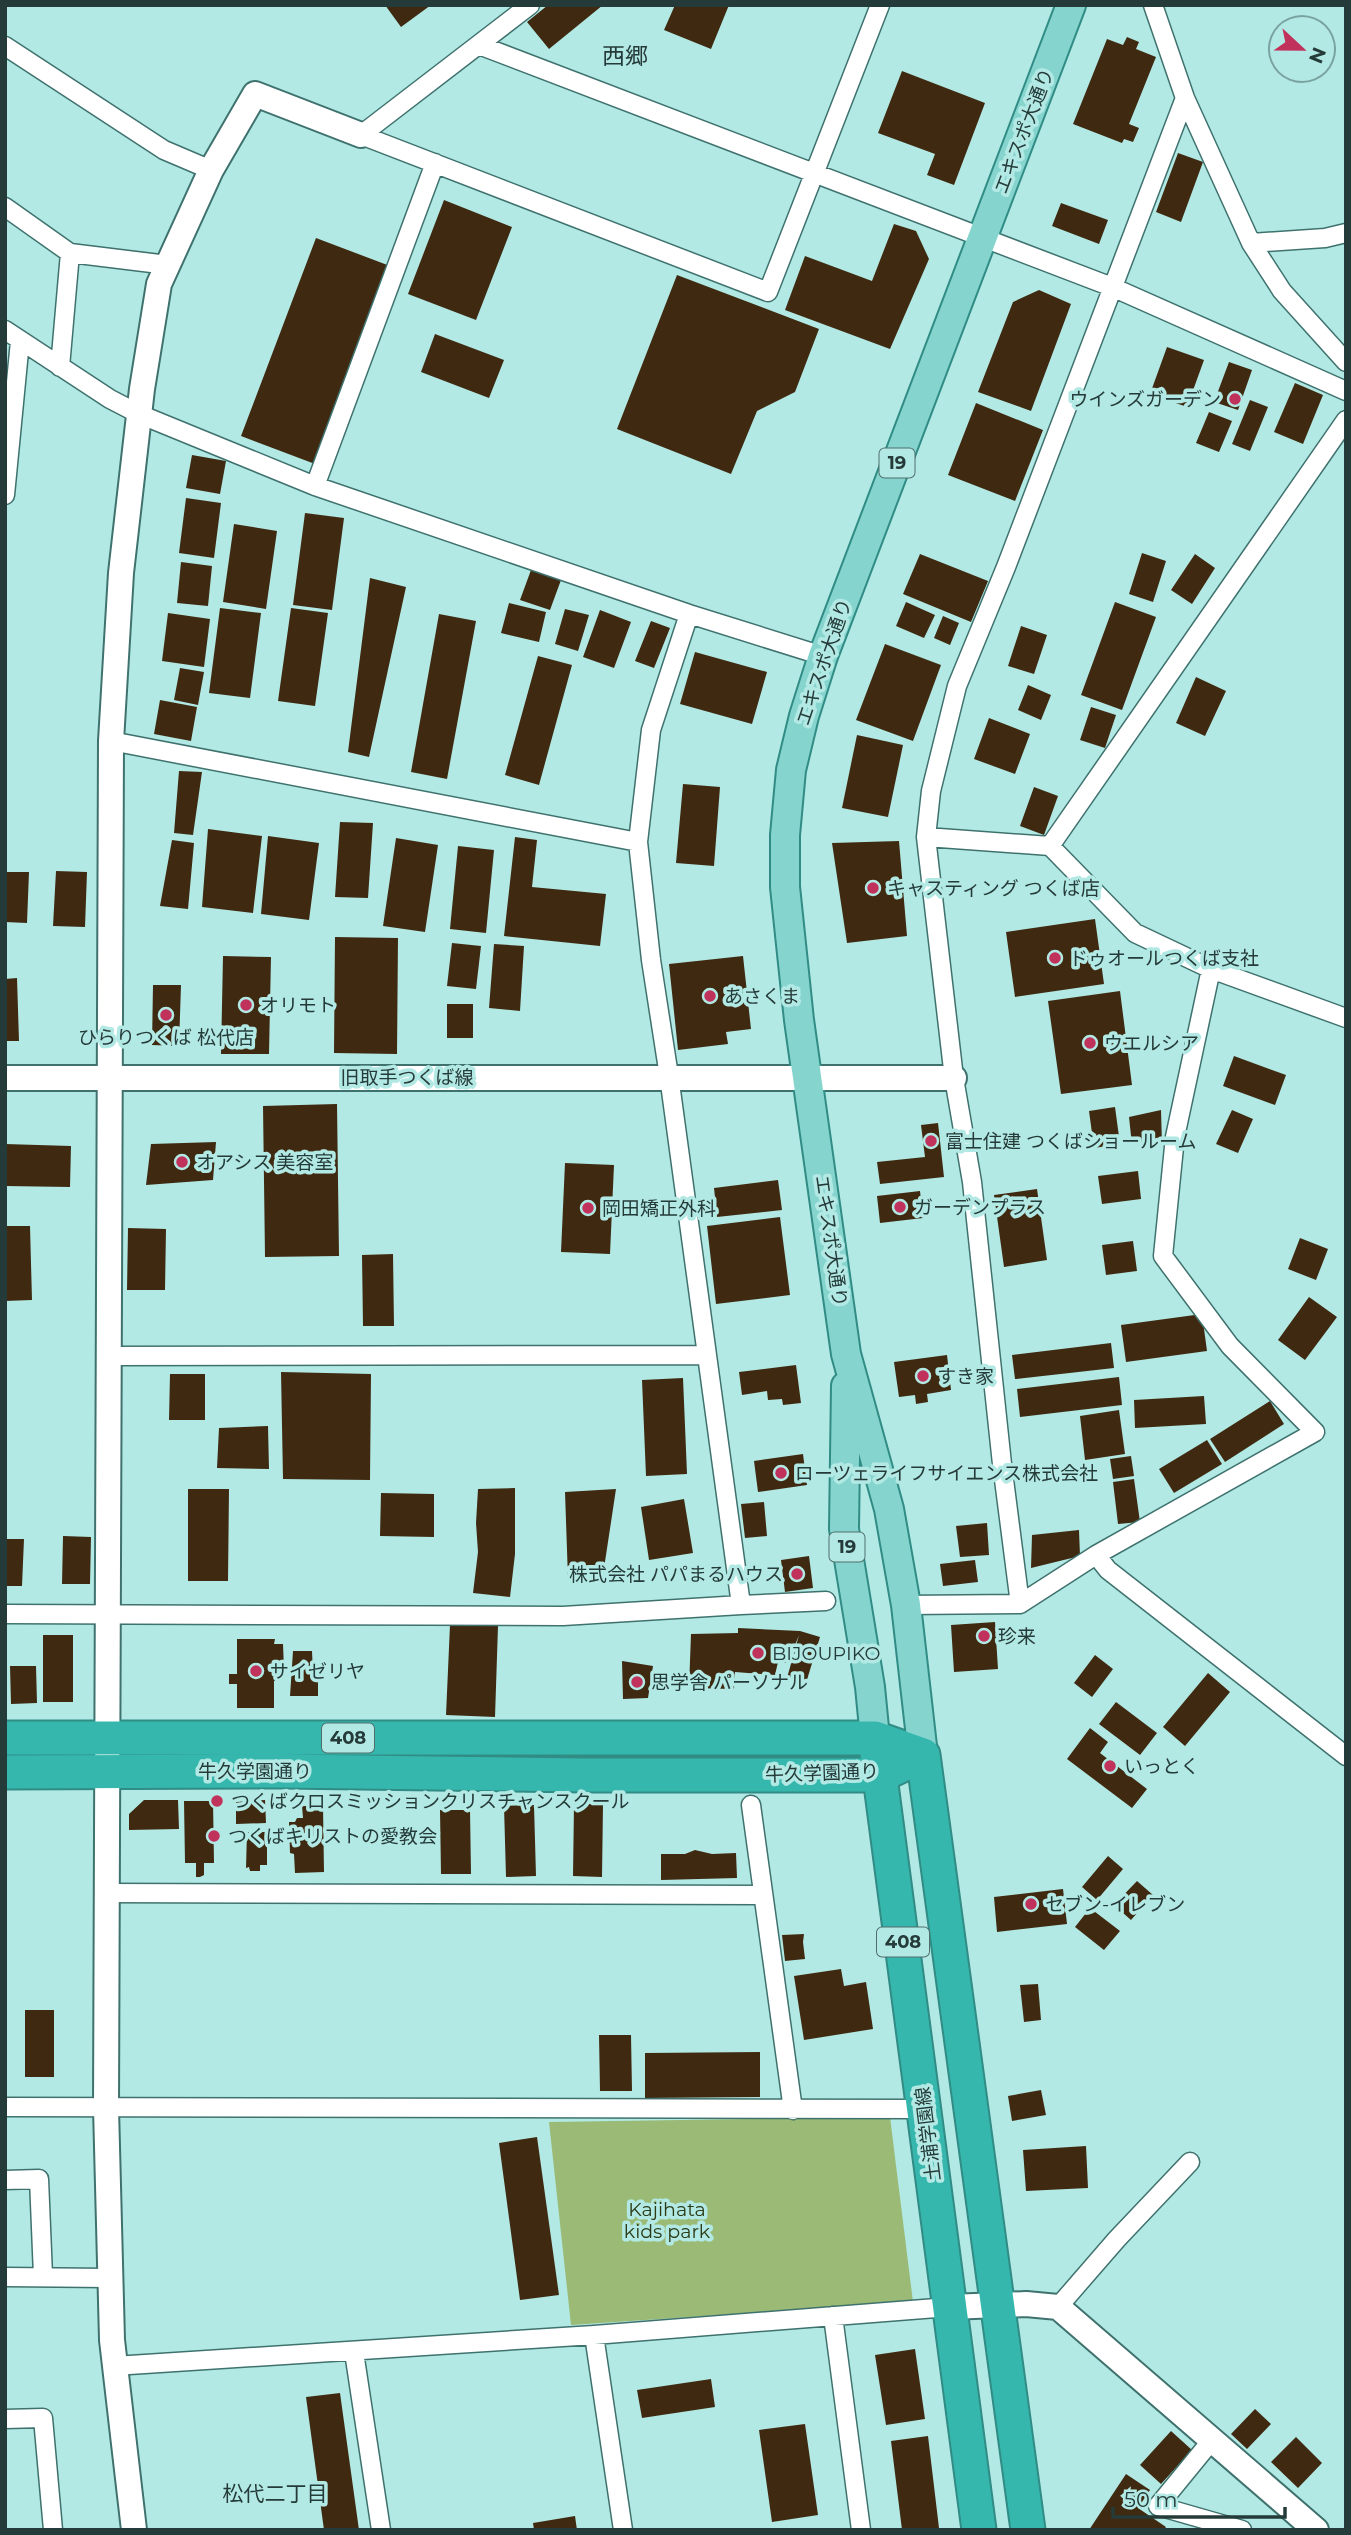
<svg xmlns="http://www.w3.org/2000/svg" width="1351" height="2535" viewBox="0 0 1351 2535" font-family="Montserrat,'Noto Sans JP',sans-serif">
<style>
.green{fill:#9bba75}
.building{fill:#3f2a11}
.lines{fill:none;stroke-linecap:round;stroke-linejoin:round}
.street-casing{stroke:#3f726e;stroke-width:21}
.secondary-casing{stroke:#3f726e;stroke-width:28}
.primary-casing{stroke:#308c85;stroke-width:32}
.highway-casing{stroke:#308c85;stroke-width:37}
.street{stroke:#fff;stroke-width:18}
.secondary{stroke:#fff;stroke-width:24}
.primary{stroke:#86d4ce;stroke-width:28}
.highway{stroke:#36b7ae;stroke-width:33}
.poi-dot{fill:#c0325b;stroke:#b3e9e4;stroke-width:2.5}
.labels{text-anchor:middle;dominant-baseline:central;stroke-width:7;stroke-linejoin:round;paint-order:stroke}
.shield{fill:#b3e9e4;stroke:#506f6c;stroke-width:2}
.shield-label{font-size:18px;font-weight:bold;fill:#253b39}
.street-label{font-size:19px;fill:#253b39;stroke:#b3e9e4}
.poi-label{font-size:19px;fill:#253b39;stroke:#b3e9e4;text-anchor:start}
.park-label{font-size:19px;fill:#2c3b17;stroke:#b3e9e4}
.neighbourhood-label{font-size:21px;fill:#253b39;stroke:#b3e9e4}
.quarter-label{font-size:23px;fill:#253b39;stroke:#b3e9e4}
</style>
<rect width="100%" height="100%" fill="#b3e9e4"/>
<path class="green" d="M890 2117 913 2302 571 2325 549 2122Z"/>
<path class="building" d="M385 5H431L401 27Z
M548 5H603L549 49 527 22Z
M675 5H729L711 49 664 30Z
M1127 37 1139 42 1136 49 1156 57 1129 124 1139 128 1133 142 1124 139 1122 143 1073 124 1107 39 1123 45Z
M902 71 985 103 954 185 927 175 935 154 878 133Z
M1178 153 1203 162 1181 222 1156 212Z
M444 200 512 227 476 320 408 294Z
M1061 203 1108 220 1099 244 1052 226Z
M894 224 916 231 929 259 890 349 785 310 805 256 872 281Z
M316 238 390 266 315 464 241 436Z
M677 275 819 329 795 392 757 411 731 474 617 429Z
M1039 290 1071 304 1031 411 978 392 1013 302Z
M435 334 504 360 489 398 421 372Z
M1167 347 1204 360 1187 407 1150 394Z
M1229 362 1252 370 1238 410 1214 402Z
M1295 383 1323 395 1303 444 1274 432Z
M1250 400 1268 407 1250 451 1232 444Z
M976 403 1043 430 1015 501 948 475Z
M1209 412 1232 421 1219 452 1196 443Z
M192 455 226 461 220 494 186 488Z
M186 498 221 503 214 558 179 553Z
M305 513 344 518 332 610 293 605Z
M234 524 277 531 266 609 223 602Z
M1142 553 1166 561 1153 602 1129 594Z
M920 554 988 581 971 622 903 594Z
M1195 554 1215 568 1192 604 1171 590Z
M181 562 212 566 208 606 177 603Z
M531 570 561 580 550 610 520 600Z
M370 578 406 587 369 757 348 752Z
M906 602 935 615 924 638 896 626Z
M1115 602 1156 617 1122 710 1081 695Z
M509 603 546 612 539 642 501 633Z
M220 608 261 613 250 698 209 693Z
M291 608 328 613 315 706 278 701Z
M565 609 589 615 578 651 555 644Z
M600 610 631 622 614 668 583 657Z
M168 613 210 619 204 667 162 661Z
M439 614 476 621 447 779 411 772Z
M943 616 959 623 950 645 934 638Z
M651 621 670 628 654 668 635 661Z
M1021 626 1047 635 1034 674 1008 666Z
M885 644 941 665 913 741 856 720Z
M695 652 767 672 752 724 680 704Z
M538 656 572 665 539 785 505 775Z
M180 668 204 672 198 705 174 700Z
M1196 677 1226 691 1205 736 1176 723Z
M1028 685 1051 695 1041 720 1018 710Z
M160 700 197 707 191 741 154 734Z
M1091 707 1116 715 1105 748 1080 740Z
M989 718 1030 734 1015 774 974 759Z
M857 735 903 745 888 817 842 808Z
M179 771 202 772 193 835 174 833Z
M683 784 720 787 714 866 676 863Z
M1034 787 1058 796 1044 835 1020 826Z
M340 822 373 823 368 898 335 897Z
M208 829 262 836 253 913 202 907Z
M268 836 319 843 309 920 261 914Z
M515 837 537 840 532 887 606 894 600 946 504 936Z
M396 838 438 845 425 932 383 926Z
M172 840 194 843 188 909 160 906Z
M899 841 907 936 847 943 832 843Z
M458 846 494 850 486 933 450 929Z
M56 871 87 872 85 927 53 926Z
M5 872H29L27 923 5 922Z
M1095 919 1104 984 1015 997 1006 932Z
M335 937 398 938 397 1054 334 1053Z
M452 943 481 946 476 989 447 986Z
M494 944 524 946 520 1011 489 1008Z
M223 956 271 957 269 1054H221Z
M743 956 751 1029 726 1032 728 1044 678 1050 669 964Z
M17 978 19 1041H5V979Z
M153 985H181L179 1046 152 1045Z
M1120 991 1132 1085 1061 1094 1048 1001Z
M447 1004H473V1038H447Z
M1234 1056 1286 1075 1275 1105 1223 1086Z
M337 1104 339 1256 265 1257 263 1106Z
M1115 1107 1120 1144 1094 1148 1089 1111Z
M1161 1110 1162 1145H1132L1129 1117Z
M1232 1110 1253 1119 1238 1153 1216 1144Z
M938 1123 944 1177 880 1184 877 1162 925 1157 921 1125Z
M216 1142 213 1180 146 1185 151 1144Z
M5 1144 71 1146 70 1187 5 1186Z
M565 1163 614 1165 610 1254 561 1252Z
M1138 1171 1141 1199 1102 1204 1098 1176Z
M778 1180 782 1210 717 1217 714 1188Z
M1037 1189 1047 1260 1004 1267 994 1195Z
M920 1191 923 1218 880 1223 877 1196Z
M780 1217 790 1295 716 1304 707 1226Z
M5 1226H30L32 1300 5 1301Z
M128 1228 166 1229 165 1290H127Z
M1300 1238 1328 1249 1316 1280 1288 1269Z
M1133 1241 1137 1271 1106 1275 1102 1245Z
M393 1254 394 1326H363L362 1255Z
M1309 1297 1337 1317 1305 1360 1278 1340Z
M1202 1314 1207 1351 1126 1362 1121 1325Z
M1111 1343 1114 1368 1015 1379 1012 1355Z
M947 1355 951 1390 927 1394 928 1402 916 1404 915 1395 899 1397 894 1362Z
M796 1365 801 1403 783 1405 782 1399 768 1400 767 1391 742 1395 739 1372Z
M281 1372 371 1374 370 1480 283 1479Z
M170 1374H205V1420H169Z
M1119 1377 1122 1405 1020 1417 1017 1389Z
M683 1378 687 1474 646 1476 642 1380Z
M1204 1396 1206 1424 1135 1428 1134 1400Z
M1270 1401 1284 1424 1225 1462 1210 1439Z
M1119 1410 1125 1454 1085 1460 1080 1416Z
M268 1426 269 1469 217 1468 219 1428Z
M1207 1440 1222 1464 1174 1493 1159 1469Z
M803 1454 807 1485 758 1492 754 1461Z
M1131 1456 1134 1476 1113 1479 1110 1459Z
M1134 1479 1140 1522 1118 1524 1113 1482Z
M515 1488V1554L510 1597 473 1593 478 1552 476 1523 478 1489Z
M188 1489H229L228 1581H188Z
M616 1489 603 1575 568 1579 565 1492Z
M381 1493 434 1494V1537L380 1536Z
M684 1499 693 1553 649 1560 641 1507Z
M764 1502 767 1536 745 1538 741 1504Z
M987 1523 989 1555 960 1557 956 1526Z
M1079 1530 1080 1556 1031 1568 1032 1535Z
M63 1536 91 1537 90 1584H62Z
M5 1539H24L22 1586H5Z
M809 1556 813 1588 785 1592 781 1560Z
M975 1560 978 1582 943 1586 940 1564Z
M995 1622 998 1669 954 1672 951 1625Z
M450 1625 498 1626 495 1717 446 1715Z
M738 1628 800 1631 820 1637 806 1683 787 1678 799 1635 788 1663 778 1662 775 1675 735 1672 734 1689 689 1688 691 1634 738 1633Z
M43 1635H73V1702H43Z
M237 1639H275L274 1644H283L284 1669H275V1677H278V1681H274V1708H237V1684H229V1674H237Z
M293 1651H312L313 1673H318V1696H290Z
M1095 1655 1113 1669 1092 1697 1074 1683Z
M622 1661 653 1666 648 1698 623 1699Z
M10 1666H36L37 1703 11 1704Z
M1208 1673 1230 1692 1185 1746 1163 1727Z
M1116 1702 1157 1733 1140 1755 1099 1724Z
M1090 1728 1108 1742 1100 1753 1147 1789 1132 1808 1067 1759Z
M144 1800H178L179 1829 129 1830V1814Z
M265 1800 266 1823 236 1824V1802Z
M184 1801H213L214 1863H204V1875L200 1877H196V1863H185Z
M574 1804H603L602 1877 573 1876Z
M534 1805 536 1876 506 1877 504 1806Z
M302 1806H323L324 1872 295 1873 294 1854 290 1853 289 1822H295L297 1818H303Z
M440 1810H470L471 1874H441Z
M247 1832H267V1865H260V1871H250L249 1867 246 1868Z
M695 1850 712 1854 736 1853 737 1878 661 1880V1854H685Z
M1108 1856 1123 1869 1097 1900 1082 1887Z
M1137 1881 1153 1895 1131 1920 1114 1905Z
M1063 1889 1067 1924 997 1932 994 1897Z
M1090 1908 1120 1931 1104 1950 1075 1927Z
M804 1934 803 1942 805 1959 785 1961 782 1935Z
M841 1969 844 1986 866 1982 873 2029 804 2040 794 1976Z
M1038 1984 1041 2020 1024 2022 1020 1985Z
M25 2010H54V2077H25Z
M599 2035H631L632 2091H600Z
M760 2052V2097L645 2098V2053Z
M1041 2090 1046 2115 1012 2121 1008 2096Z
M537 2137 559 2295 520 2300 499 2143Z
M1086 2146 1088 2188 1026 2191 1023 2150Z
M915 2349 925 2419 886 2425 875 2355Z
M711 2379 715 2407 642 2418 637 2390Z
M340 2393 359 2530H324L306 2397Z
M1255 2409 1271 2424 1247 2449 1231 2434Z
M805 2424 818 2515 772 2522 759 2430Z
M1171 2431 1192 2450 1161 2484 1140 2465Z
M928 2436 939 2528 902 2530 891 2441Z
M1296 2437 1322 2463 1298 2488 1271 2462Z
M1126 2474 1150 2490 1138 2508 1166 2527 1164 2530H1089Z
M575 2516 577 2530H534L533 2523Z"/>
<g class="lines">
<defs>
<path id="street" d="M1153 5 1185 98 1251 243 1282 291 1346 362
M479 45 1112 287 1346 391
M5 46 164 150 211 170
M361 135 768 292 880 5
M361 135 530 5
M5 207 70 253 168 265
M1251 243 1325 238 1346 233
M5 330 110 399 139 414 315 486 689 614 823 656
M60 367 70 253
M315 486 435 163
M5 495 20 341
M111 741 638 842
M1050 846 1346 420
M1211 969 1346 1018
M109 1356 705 1355
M1096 1555 1108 1570 1346 1756
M1020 1604 1002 1464 972 1182 954 1078 926 837 931 791 957 686 1006 567 1185 98
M741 1605 826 1601
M906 1605 1020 1604 1096 1555 1315 1432 1230 1346 1163 1256 1175 1137 1211 969 1135 933 1050 846 926 837
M5 1614 563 1616 741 1605 669 1076 651 960 638 842 651 730 689 614
M751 1805 793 2110
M107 1893 762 1895
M5 2107 925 2109
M5 2180 39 2179 43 2276
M5 2277 109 2278
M1058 2307 1117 2239 1190 2162
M833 2316 861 2530
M594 2335 623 2530
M354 2352 381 2530
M114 2366 594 2335 949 2307
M5 2419 43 2418 53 2530
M1212 2440 1158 2506 1242 2530"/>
<path id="secondary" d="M5 1078H954
M949 2307 1026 2304 1058 2307 1316 2530
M134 2530 112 2340 106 2108 111 741 121 573 142 389 159 284 211 170 255 94 361 135"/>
<path id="primary" d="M846 1386 844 1529 870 1687 875 1738
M923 1755 906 1605 889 1509 846 1354 799 1020 785 887V835L791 770 804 716 823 656 1071 5"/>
<path id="highway" d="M5 1738H875L923 1755
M877 1754 979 2530
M923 1755 1028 2530
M5 1772 282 1771 585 1775H881L923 1755"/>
</defs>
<use href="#street" class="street-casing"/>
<use href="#secondary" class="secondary-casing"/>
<use href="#primary" class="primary-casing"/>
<use href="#highway" class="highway-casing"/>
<use href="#street" class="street"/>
<use href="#secondary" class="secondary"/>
<use href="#primary" class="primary"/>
<use href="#highway" class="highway"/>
</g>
<g class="poi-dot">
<circle cx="1235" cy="399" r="7"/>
<circle cx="873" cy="888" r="7"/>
<circle cx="1055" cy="958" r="7"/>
<circle cx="710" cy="996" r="7"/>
<circle cx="246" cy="1005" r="7"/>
<circle cx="166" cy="1015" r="7"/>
<circle cx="1090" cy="1043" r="7"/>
<circle cx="931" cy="1141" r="7"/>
<circle cx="182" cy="1162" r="7"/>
<circle cx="900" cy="1207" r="7"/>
<circle cx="588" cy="1208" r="7"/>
<circle cx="923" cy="1376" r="7"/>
<circle cx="781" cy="1473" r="7"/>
<circle cx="797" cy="1574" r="7"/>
<circle cx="984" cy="1636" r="7"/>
<circle cx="758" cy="1653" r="7"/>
<circle cx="256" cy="1671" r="7"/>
<circle cx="637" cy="1682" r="7"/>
<circle cx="1110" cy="1766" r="7"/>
<circle cx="217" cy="1801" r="7"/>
<circle cx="214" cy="1836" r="7"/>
<circle cx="1031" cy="1904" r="7"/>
</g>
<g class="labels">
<g class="shield">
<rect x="879.5" y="448.5" width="35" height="29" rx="5"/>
<rect x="829.5" y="1532.5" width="35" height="29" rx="5"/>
<rect x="322" y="1723.5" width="52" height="29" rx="5"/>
<rect x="877" y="1927.5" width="52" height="29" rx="5"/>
</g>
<g class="shield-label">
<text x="897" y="463">19</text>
<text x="847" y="1547">19</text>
<text x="348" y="1738">408</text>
<text x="903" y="1942">408</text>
</g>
<g class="street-label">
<text transform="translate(1024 131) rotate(-69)">エキスポ大通り</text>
<text transform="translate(824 662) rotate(-71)">エキスポ大通り</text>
<text x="407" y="1077">旧取手つくば線</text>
<text transform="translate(831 1241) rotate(82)">エキスポ大通り</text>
<text x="255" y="1771">牛久学園通り</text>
<text transform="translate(822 1773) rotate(-2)">牛久学園通り</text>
<text transform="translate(928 2134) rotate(-97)">土浦学園線</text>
</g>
<g class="poi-label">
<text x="1221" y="399" text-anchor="end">ウインズガーデン</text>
<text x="887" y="888">キャスティング つくば店</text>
<text x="1069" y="958">ドゥオールつくば支社</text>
<text x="724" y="996">あさくま</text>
<text x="260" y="1005">オリモト</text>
<text x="166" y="1037" text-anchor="middle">ひらりつくば 松代店</text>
<text x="1104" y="1043">ウエルシア</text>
<text x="945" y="1141">富士住建 つくばショールーム</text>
<text x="196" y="1162">オアシス 美容室</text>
<text x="914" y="1207">ガーデンプラス</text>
<text x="602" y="1208">岡田矯正外科</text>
<text x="937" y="1376">すき家</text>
<text x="795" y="1473">ローツェライフサイエンス株式会社</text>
<text x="783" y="1574" text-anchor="end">株式会社 パパまるハウス</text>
<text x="998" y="1636">珍来</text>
<text x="772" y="1653">BIJOUPIKO</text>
<text x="270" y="1671">サイゼリヤ</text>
<text x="651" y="1682">思学舎 パーソナル</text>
<text x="1124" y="1766">いっとく</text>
<text x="231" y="1801">つくばクロスミッションクリスチャンスクール</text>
<text x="228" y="1836">つくばキリストの愛教会</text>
<text x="1045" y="1904">セブン-イレブン</text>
</g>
<g class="park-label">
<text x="667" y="2209">Kajihata<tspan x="667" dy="22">kids park</tspan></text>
</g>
<g class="neighbourhood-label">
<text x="275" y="2493">松代二丁目</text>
</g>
<g class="quarter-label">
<text x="625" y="56">西郷</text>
</g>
</g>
<rect width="1351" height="2535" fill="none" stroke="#253b39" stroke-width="14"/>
<g transform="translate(1302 49) rotate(112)"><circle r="33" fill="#b3e9e4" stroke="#7aa3a0" stroke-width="2"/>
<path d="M0-5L12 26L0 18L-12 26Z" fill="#c0325b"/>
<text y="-10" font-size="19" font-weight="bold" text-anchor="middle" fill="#253b39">N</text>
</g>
<path d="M1113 2507v10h172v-10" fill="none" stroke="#253b39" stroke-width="3.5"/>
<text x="1124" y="2507" font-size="21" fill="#253b39" stroke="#b3e9e4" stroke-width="5" paint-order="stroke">50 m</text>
</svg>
